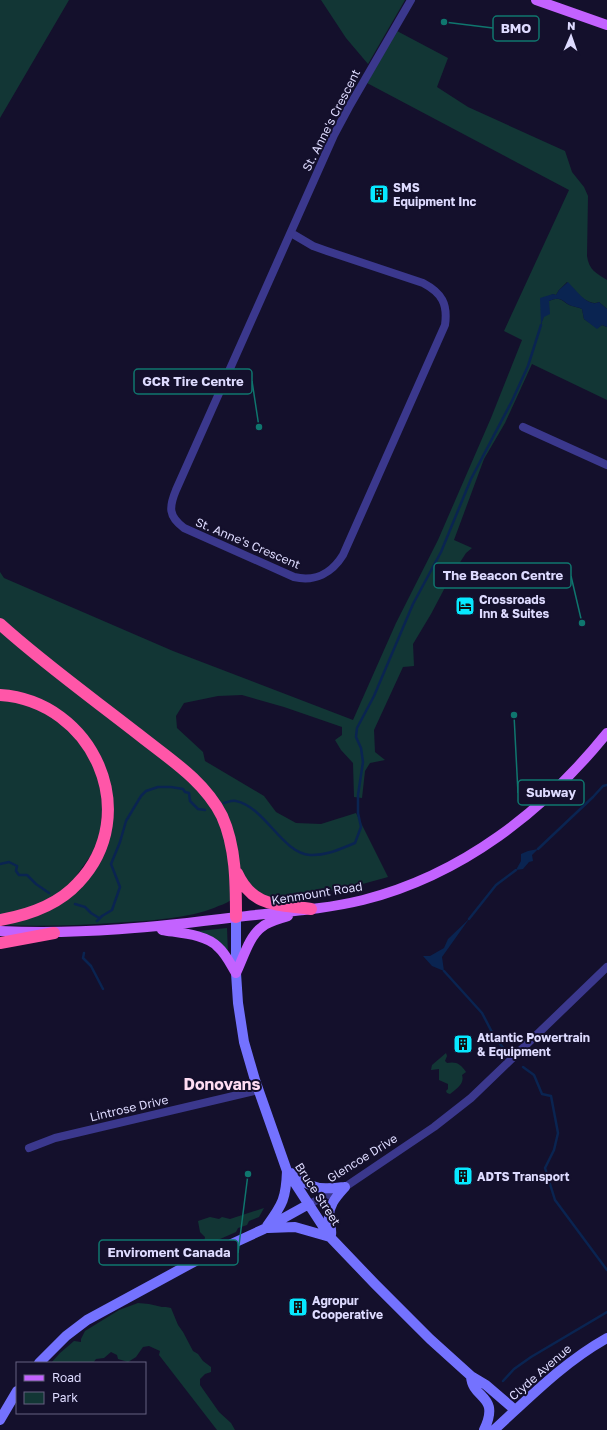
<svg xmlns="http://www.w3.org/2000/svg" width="607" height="1430" viewBox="0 0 607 1430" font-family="'Golos Text',sans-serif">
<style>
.green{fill:#123635}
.water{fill:#0a2451}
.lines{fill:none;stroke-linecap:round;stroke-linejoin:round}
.stream{stroke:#0a2451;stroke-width:2.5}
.street{stroke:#3b388d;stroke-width:8}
.secondary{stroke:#7472ff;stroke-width:10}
.primary{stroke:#c362ff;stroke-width:10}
.highway{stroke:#ff56a8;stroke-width:12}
.labels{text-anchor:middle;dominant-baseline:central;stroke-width:4;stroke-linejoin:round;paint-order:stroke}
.street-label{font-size:12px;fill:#dedbff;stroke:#14102c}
.poi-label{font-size:12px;font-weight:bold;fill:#dedbff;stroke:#14102c;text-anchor:start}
.district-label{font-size:16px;font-weight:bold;fill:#ffddf3;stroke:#14102c}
.leader{fill:none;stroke:#0f766e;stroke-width:1.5}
.callout-dot{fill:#0f766e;stroke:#14102c;stroke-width:1.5}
.callout{fill:#14102c;stroke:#0f766e;stroke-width:1.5}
.callout-label{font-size:13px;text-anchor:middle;font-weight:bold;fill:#dedbff}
</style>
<rect width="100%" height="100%" fill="#14102c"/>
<path class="green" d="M0 0H69L0 118Z
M321 0H405L368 64 346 38Z
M397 31 448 58 437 87 468 107 565 151 572 172 584 187 588 196 587 256C589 270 596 273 607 280V309L599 302C587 307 575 290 567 282L559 290 556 295 553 294 549 296 541 311V324L549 301C562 295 561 302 572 306 575 307 578 307 582 309L584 319 597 328 602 325 607 327V400L532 364 505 423 484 459 454 540 472 548 466 553 450 578 431 614 413 644 414 666 403 667 374 730 375 752 385 760 370 763 365 771 362 798 354 797 353 763 341 750 335 740 342 735V727L284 707 242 695 218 696 184 703 176 716 177 728 203 752 205 761 264 796 276 812 296 823 321 824 356 813 388 877 359 885 324 892 269 897 258 893 243 878 224 813 57 666 0 619V572L4 578 173 651 353 720 396 623 438 540 491 418 522 340 504 331 569 190 367 83Z
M0 630 172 765 199 790 219 819 228 851 231 900C226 904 220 905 214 908 187 918 157 920 128 922 85 925 43 927 0 925L34 916 102 855 103 761C82 719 48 694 0 691Z
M0 699 28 704 62 722 93 760 103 794 101 829 96 848 67 889 37 906 0 916Z
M227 928 228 954 189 932Z
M446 1053 447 1056 445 1061 447 1063C456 1061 461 1064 466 1072L462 1075C465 1084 456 1089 450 1094L447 1093 446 1091 448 1089V1084L439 1080V1069L431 1070 432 1065Z
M264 1208 259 1217 249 1221 247 1225 238 1228 236 1232 211 1243H204L205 1237 200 1232 198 1221 210 1217 219 1219 222 1217 230 1219Z
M138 1303 149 1304 162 1307H166L171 1308 178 1325 183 1332 193 1351 198 1354 203 1361 211 1367V1372L205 1374 200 1379V1385L219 1412 231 1423 235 1430H217L159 1355 160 1351 149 1346 143 1347 136 1357 128 1362 118 1359 117 1355 111 1352 104 1358 96 1359 93 1363H51L60 1353 74 1341 81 1342V1339L85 1331 119 1310Z"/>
<path class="water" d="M568 282C575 289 588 308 599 302L607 309V327L602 325 597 329 584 319 582 309C578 307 575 307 572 306 562 302 562 295 549 301L550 314 544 317 541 325 540 298 553 294 556 295 559 290Z
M538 849 532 855 533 861 529 862 523 869 516 870 521 861V854L528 851Z
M469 919 442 957 444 971 432 966 423 956H430L444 948 448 939Z"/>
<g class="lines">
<path class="stream" d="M224 803C228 802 232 800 236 801 265 807 282 853 310 855 326 856 340 849 355 843L361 827 358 813V795L363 762 361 748 356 737 357 728 374 696 413 604 441 552 471 479 512 401 528 366 541 325
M538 849 593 797 603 786 607 785
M0 864 9 862 17 866 16 871 19 875H27L36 884 49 893
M75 904 85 907 91 913 99 918
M469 919 496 885 516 870
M97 921 102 916 112 910 120 887 111 864 120 842 126 821 141 796 146 791 158 787H171L183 789 185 792 189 793 190 801 198 809 205 810
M84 953 83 958 91 966 103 989
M444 971 482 1013 494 1036 504 1049
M523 1067 534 1075 542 1094 551 1096 558 1133 554 1150 545 1168 555 1200 607 1270
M503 1381 514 1369 531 1357 607 1312"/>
<path class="street" d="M291 233 313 246 327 251 423 283C442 293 448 304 445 325L343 555C332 573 315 582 294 577L184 528C168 516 169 507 176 490L334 135 349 107 411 0
M523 427 607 465
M29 1148 55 1138 259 1090
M309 1204 345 1187 434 1127 471 1098 607 967"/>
<path class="secondary" d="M236 917V973L238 1003 244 1042 255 1080 287 1171 330 1237 375 1284 430 1339 471 1376 486 1385 515 1410
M291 1173C297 1177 303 1182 310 1185 321 1190 334 1188 345 1187
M267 1226C283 1204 286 1198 287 1171
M268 1228 295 1227 330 1237
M331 1235C332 1229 330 1224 329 1219 328 1205 337 1196 345 1187
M39 1363 66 1336 87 1320 201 1258 264 1229 309 1204
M471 1376C472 1400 501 1394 484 1430
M0 1420 17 1391
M494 1430C530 1397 564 1362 607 1338"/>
<path class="primary" d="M536 0 607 25
M162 930C179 933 206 934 218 947 226 954 231 965 236 973
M0 931C80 935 158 927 237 917 279 912 322 910 363 900 462 875 544 811 607 733
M236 973C243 959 249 936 262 927 269 921 280 919 288 916"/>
<path class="highway" d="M0 624C43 663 92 698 138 734 168 758 204 780 222 816 236 847 236 884 236 917
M0 695C93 701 144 814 78 883 58 905 29 915 0 920
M237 873C253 908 278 904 311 909
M0 943 54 933"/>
</g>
<defs>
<symbol id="building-square" viewBox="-11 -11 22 22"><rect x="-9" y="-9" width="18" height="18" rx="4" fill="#07e8ff" stroke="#14102c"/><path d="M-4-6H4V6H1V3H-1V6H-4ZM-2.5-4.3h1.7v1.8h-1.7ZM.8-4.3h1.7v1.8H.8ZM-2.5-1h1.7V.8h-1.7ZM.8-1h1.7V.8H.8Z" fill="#111"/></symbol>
<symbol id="hotel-square" viewBox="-11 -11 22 22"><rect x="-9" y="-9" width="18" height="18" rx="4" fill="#07e8ff" stroke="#14102c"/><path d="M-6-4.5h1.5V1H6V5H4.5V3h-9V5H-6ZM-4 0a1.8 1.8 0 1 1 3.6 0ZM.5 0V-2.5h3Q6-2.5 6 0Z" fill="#111"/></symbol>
</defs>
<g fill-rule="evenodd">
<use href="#building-square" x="368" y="183" width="22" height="22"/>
<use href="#hotel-square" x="454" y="595" width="22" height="22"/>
<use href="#building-square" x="452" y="1033" width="22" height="22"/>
<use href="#building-square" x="452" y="1165" width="22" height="22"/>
<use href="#building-square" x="287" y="1296" width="22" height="22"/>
</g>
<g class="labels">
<g class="street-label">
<text transform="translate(331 120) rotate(-63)">St. Anne's Crescent</text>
<text transform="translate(248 543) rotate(23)">St. Anne's Crescent</text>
<text transform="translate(317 893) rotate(-9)">Kenmount Road</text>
<text transform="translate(129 1108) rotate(-13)">Lintrose Drive</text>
<text transform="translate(362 1158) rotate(-32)">Glencoe Drive</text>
<text transform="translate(318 1194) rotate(57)">Bruce Street</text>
<text transform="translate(540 1372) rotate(-41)">Clyde Avenue</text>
</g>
<g class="poi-label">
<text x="393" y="187">SMS<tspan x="393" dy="14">Equipment Inc</tspan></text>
<text x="479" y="599">Crossroads<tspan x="479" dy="14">Inn &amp; Suites</tspan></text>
<text x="477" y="1037">Atlantic Powertrain<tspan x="477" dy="14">&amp; Equipment</tspan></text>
<text x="477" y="1176">ADTS Transport</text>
<text x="312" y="1300">Agropur<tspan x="312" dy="14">Cooperative</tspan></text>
</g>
<g class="district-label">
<text x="222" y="1084">Donovans</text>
</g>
</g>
<path class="leader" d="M444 22L493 28M259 427L252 381M582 623L571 576M514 715L518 793M248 1174L238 1253"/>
<g class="callout-dot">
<circle cx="444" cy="22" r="4"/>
<circle cx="259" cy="427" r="4"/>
<circle cx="582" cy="623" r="4"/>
<circle cx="514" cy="715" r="4"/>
<circle cx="248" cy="1174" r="4"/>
</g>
<g class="callout">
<rect x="493" y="16" width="46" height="25" rx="4"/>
<rect x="134" y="369" width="118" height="25" rx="4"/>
<rect x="434" y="563" width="137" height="25" rx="4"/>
<rect x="518" y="780" width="66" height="25" rx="4"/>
<rect x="99" y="1240" width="139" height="25" rx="4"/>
</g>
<g class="callout-label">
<text x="516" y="33">BMO</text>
<text x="193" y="386">GCR Tire Centre</text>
<text x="503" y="580">The Beacon Centre</text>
<text x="551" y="797">Subway</text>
<text x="169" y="1257">Enviroment Canada</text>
</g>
<rect x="16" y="1362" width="130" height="52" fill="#14102c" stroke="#656180"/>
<rect x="24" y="1375" width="20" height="6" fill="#c362ff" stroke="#656180"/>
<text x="52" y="1382" font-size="12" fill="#dedbff">Road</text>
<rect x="24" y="1392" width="20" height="12" fill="#123635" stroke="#656180"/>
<text x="52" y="1402" font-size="12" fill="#dedbff">Park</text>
<g transform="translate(571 36) rotate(2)" stroke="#14102c" stroke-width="3" paint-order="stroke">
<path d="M0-3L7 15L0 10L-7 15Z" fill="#dedbff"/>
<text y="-6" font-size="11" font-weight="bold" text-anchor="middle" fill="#dedbff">N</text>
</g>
</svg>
